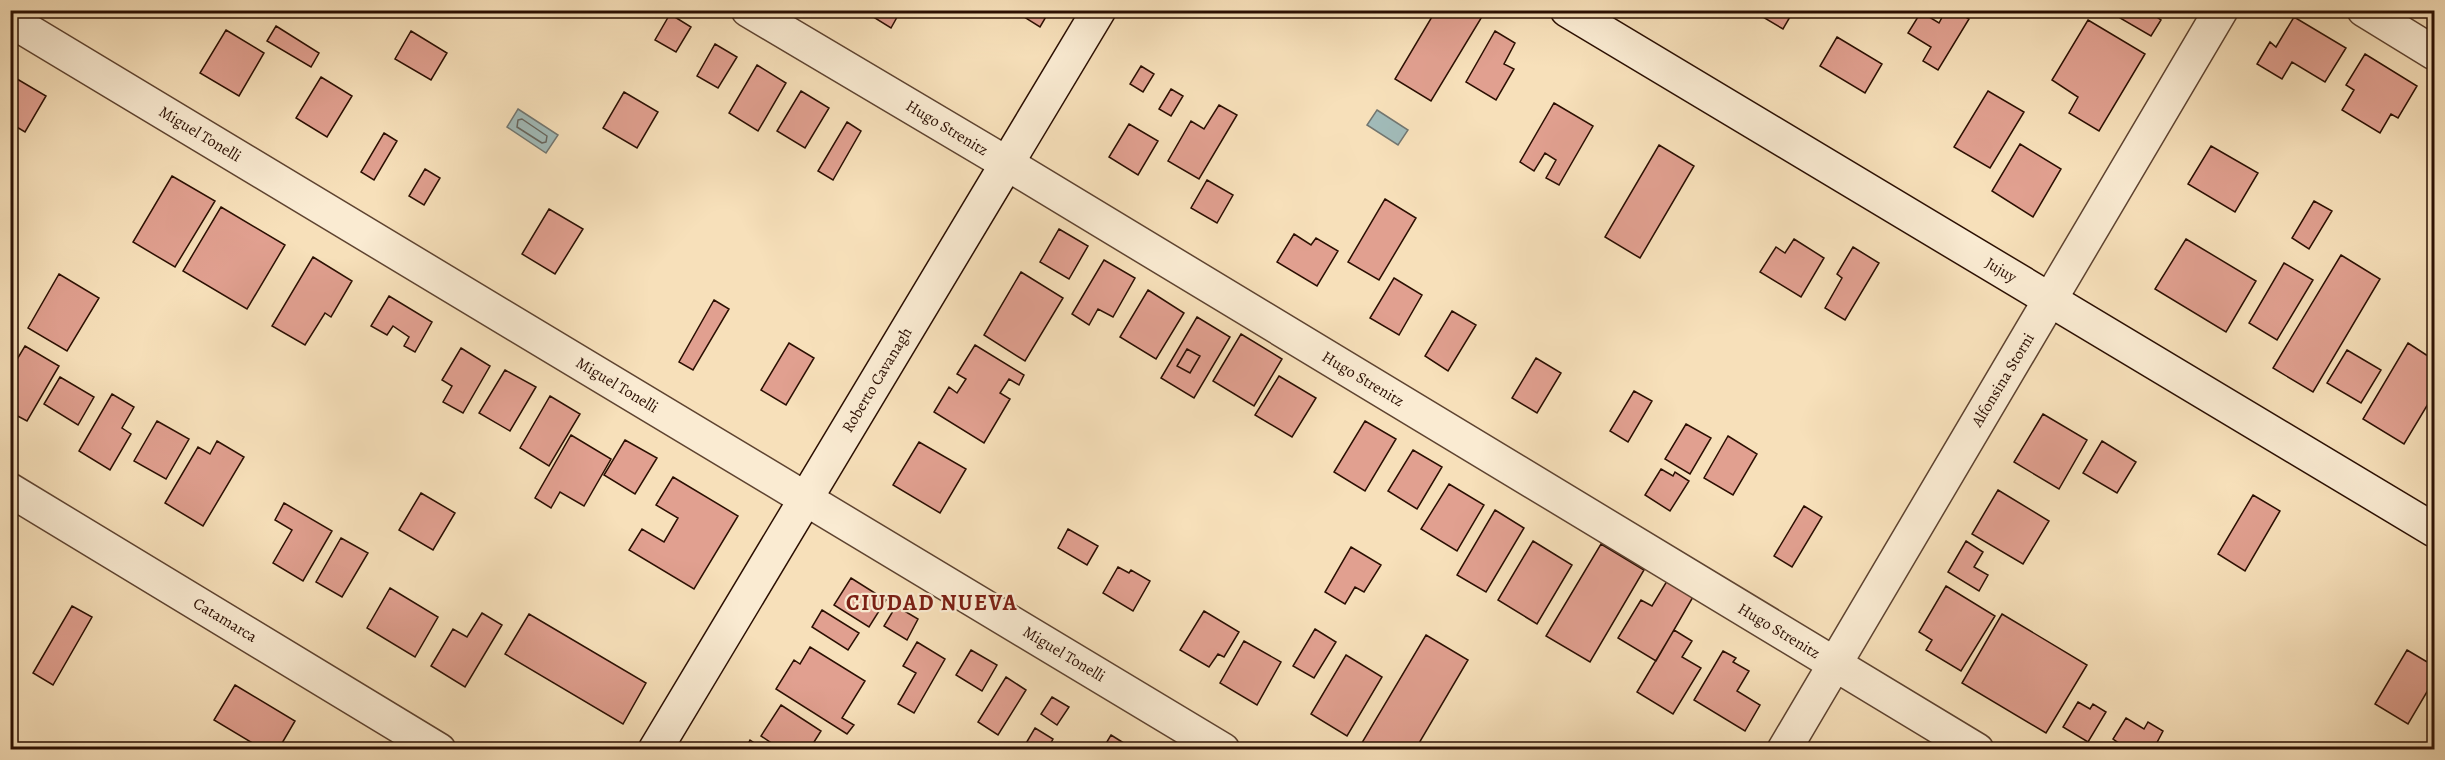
<svg xmlns="http://www.w3.org/2000/svg" width="2445" height="760" viewBox="0 0 2445 760" font-family="Alegreya,serif">
<style>
.water{fill:#a1bbb9;stroke:#727670;stroke-width:1.5}
.lines{fill:none;stroke-linecap:round;stroke-linejoin:round}
.shore{stroke:#66655e;stroke-width:1.5}
.building{fill:#e1a090;stroke:#2b0f02;stroke-width:1.5;fill-rule:evenodd}
.street-casing{stroke:#5e4330;stroke-width:36}
.secondary-casing{stroke:#2b0f02;stroke-width:36}
.street{stroke:#faebd2;stroke-width:33}
.secondary{stroke:#faebd2;stroke-width:33}
.labels{text-anchor:middle;dominant-baseline:central;stroke-width:4.5;stroke-linejoin:round;paint-order:stroke}
.street-label{font-size:16px;fill:#2b0f02;stroke:#faebd2}
.district-label{font-size:22px;font-weight:bold;letter-spacing:1.5px;fill:#7a1f14;stroke:#faebd2}
</style>
<rect width="100%" height="100%" fill="#f7e0ba"/>
<filter id="stains"><feTurbulence type="fractalNoise" baseFrequency=".00333" numOctaves="4"/><feColorMatrix values="0 0 0 0 .2 0 0 0 0 .09 0 0 0 0 .02 0 0 0 .5 -.17"/></filter>
<radialGradient id="worn" r=".72"><stop offset=".6" stop-color="#630" stop-opacity="0"/><stop offset="1" stop-color="#630" stop-opacity=".3"/></radialGradient>
<path class="water" d="M518 109 558 135 546 153 507 127Z
M1377 110 1408 130 1398 145 1367 125Z"/>
<g class="lines">
<path class="shore" d="M522 119 547 136 546 142 542 143 517 127 518 120Z"/>
</g>
<path class="building" d="M862 10H901L891 28Z
M1013 10H1050L1040 27Z
M1436 10H1475L1483 15 1431 101 1395 79Z
M1751 10H1794L1783 29Z
M1946 10H1954L1969 19 1938 70 1923 61 1931 47 1908 33 1921 12 1939 23Z
M2124 10H2146L2161 20 2151 36 2120 18Z
M670 14 691 27 676 52 655 40Z
M2294 17 2346 48 2325 82 2292 62 2282 79 2257 64 2270 42 2276 47Z
M2088 20 2145 54 2099 131 2069 113 2078 97 2052 80Z
M276 26 319 53 311 67 267 41Z
M226 30 264 53 239 96 200 73Z
M411 31 447 53 431 80 395 59Z
M1495 31 1515 43 1504 64 1514 69 1496 100 1466 82Z
M1837 37 1882 64 1865 93 1820 66Z
M715 44 737 57 718 88 697 76Z
M2365 54 2417 86 2398 118 2391 114 2380 133 2342 110 2354 90 2346 85Z
M757 65 786 83 758 131 729 113Z
M1141 66 1154 74 1143 92 1130 84Z
M12 76 46 96 25 132 10 123Z
M321 77 352 96 327 137 296 118Z
M1171 89 1183 96 1171 116 1159 109Z
M801 91 829 108 805 148 777 131Z
M1988 91 2024 112 1990 168 1954 147Z
M624 92 658 112 637 148 603 128Z
M1554 103 1593 126 1559 185 1546 178 1556 160 1545 153 1534 171 1520 162Z
M1219 105 1237 115 1199 179 1168 161 1191 121 1204 129Z
M847 122 861 131 833 180 818 171Z
M1129 124 1158 141 1138 175 1109 157Z
M384 133 397 141 374 180 361 172Z
M2020 144 2061 169 2033 217 1992 191Z
M1659 145 1694 166 1640 258 1605 237Z
M2211 146 2258 173 2235 212 2188 184Z
M425 169 440 178 424 205 409 196Z
M172 176 215 201 175 267 133 242Z
M1207 180 1233 195 1217 223 1191 208Z
M1385 199 1416 218 1379 280 1348 262Z
M2314 201 2332 211 2309 249 2292 238Z
M221 207 285 245 247 309 183 271Z
M549 209 583 229 555 274 522 254Z
M1059 229 1088 246 1069 279 1040 262Z
M1294 234 1311 245 1316 238 1338 251 1317 286 1277 262Z
M1794 239 1824 258 1801 297 1760 272 1776 247 1785 253Z
M2186 239 2256 281 2226 332 2155 289Z
M1853 247 1879 263 1845 320 1825 308 1842 278 1837 274Z
M2341 255 2380 279 2313 392 2273 368Z
M313 257 352 281 331 317 325 313 305 345 272 326Z
M1104 260 1135 278 1113 317 1098 309 1089 325 1072 314Z
M2284 263 2313 280 2277 340 2249 323Z
M1021 272 1063 298 1025 361 984 335Z
M59 274 99 298 67 351 28 328Z
M1394 278 1422 295 1399 335 1370 318Z
M1148 290 1184 313 1156 359 1120 337Z
M389 296 432 322 415 352 404 346 409 337 393 326 387 335 371 326Z
M714 300 729 309 693 370 679 362Z
M1452 311 1476 325 1448 371 1425 356Z
M1197 317 1230 337 1194 398 1161 378ZM1187 349 1200 356 1190 373 1177 366Z
M1241 334 1282 359 1254 406 1213 381Z
M789 343 814 358 786 405 761 390Z
M2408 343 2434 360V394L2404 444 2363 419Z
M975 345 1024 375 1019 385 1009 379 1000 393 1010 399 984 443 934 412 949 387 957 393 966 379 957 374Z
M25 346 59 366 27 421 10 412V371Z
M461 348 490 366 463 413 443 402 452 386 442 380Z
M1187 349 1200 356 1190 373 1177 366Z
M2347 350 2381 370 2361 403 2327 383Z
M1536 358 1561 373 1537 413 1512 398Z
M505 370 536 387 510 431 479 413Z
M1279 376 1316 398 1292 437 1255 415Z
M60 377 94 397 78 425 44 404Z
M1634 391 1652 401 1628 442 1610 431Z
M112 394 134 407 122 428 131 434 110 470 79 451Z
M550 396 580 414 549 466 520 448Z
M2043 414 2087 440 2059 489 2014 462Z
M157 421 189 439 166 479 134 461Z
M1365 421 1396 439 1365 491 1334 472Z
M1686 424 1711 438 1690 474 1665 459Z
M571 435 611 459 584 506 560 492 551 508 535 498Z
M1728 436 1757 454 1733 495 1704 478Z
M625 440 657 458 635 494 604 475Z
M217 441 244 457 203 526 165 503 198 447 210 454Z
M2102 441 2136 462 2117 493 2083 473Z
M919 442 966 469 940 513 893 485Z
M1413 450 1442 467 1417 509 1388 491Z
M1661 469 1673 476 1675 472 1689 481 1670 511 1645 495Z
M673 477 738 516 694 589 629 550 642 529 664 542 678 518 656 505Z
M1449 484 1484 505 1457 551 1421 529Z
M1998 490 2049 521 2023 564 1972 534Z
M421 493 455 513 433 550 399 530Z
M2253 495 2280 511 2245 571 2218 554Z
M284 503 332 531 303 581 273 563 292 530 275 520Z
M1804 506 1822 517 1792 567 1774 556Z
M1495 510 1524 528 1486 592 1457 575Z
M1068 529 1098 546 1087 565 1058 548Z
M341 538 368 553 342 597 316 582Z
M1533 541 1572 565 1537 624 1498 600Z
M1966 541 1983 552 1974 567 1988 575 1979 591 1948 572Z
M1601 544 1644 570 1590 662 1546 636Z
M1351 547 1381 565 1364 592 1355 587 1345 604 1325 592Z
M1118 567 1129 573 1131 570 1150 581 1133 611 1103 593Z
M851 578 886 600 869 627 834 605Z
M1667 581 1693 597 1656 661 1618 638 1641 600 1652 606Z
M1946 586 1995 616 1961 671 1926 650 1932 640 1919 632Z
M390 588 438 617 415 657 367 628Z
M72 606 92 617 53 685 33 673Z
M896 606 918 619 907 640 884 626Z
M822 610 859 633 848 650 812 627Z
M1204 611 1239 632 1224 657 1218 654 1209 667 1180 650Z
M482 613 502 625 465 687 431 666 453 629 467 637Z
M529 614 646 683 623 724 505 654Z
M2002 614 2087 665 2046 733 1962 683Z
M1315 629 1336 642 1314 678 1293 666Z
M1674 630 1692 641 1682 657 1701 668 1673 714 1637 692Z
M1426 635 1468 660 1415 750H1365L1360 746Z
M1244 641 1281 662 1257 705 1220 683Z
M917 642 945 659 914 713 898 704 916 673 903 666Z
M810 647 865 681 842 718 854 725 847 734 776 689 794 660 800 664Z
M971 650 997 665 982 691 956 675Z
M2407 650 2434 666V680L2408 724 2375 704Z
M1723 651 1736 658 1733 662 1749 671 1737 691 1760 705 1745 731 1694 700Z
M1346 655 1382 677 1347 736 1311 714Z
M1006 677 1026 690 998 735 978 722Z
M235 685 295 721 278 750H264L214 720Z
M1052 697 1069 707 1057 725 1041 714Z
M2078 702 2090 709 2093 704 2106 712 2088 742 2063 727Z
M781 705 821 731 809 750H782L761 736Z
M2126 718 2144 729 2148 722 2163 731 2153 750H2129L2113 739Z
M1035 728 1053 739 1047 750H1022Z
M1111 735 1135 750H1102Z
M750 740 765 750H745Z"/>
<g class="lines">
<defs>
<path id="street" d="M748 10 1006 163 1977 750
M2364 10 2434 53
M10 20 1223 750
M10 490 439 750
M1784 750 2221 10"/>
<path id="secondary" d="M1567 10 2434 530
M655 750 1099 10"/>
</defs>
<use href="#street" class="street-casing"/>
<use href="#secondary" class="secondary-casing"/>
<use href="#street" class="street"/>
<use href="#secondary" class="secondary"/>
</g>
<g class="labels">
<g class="street-label">
<text transform="translate(947 128) rotate(31)">Hugo Strenitz</text>
<text transform="translate(200 134) rotate(31)">Miguel Tonelli</text>
<text transform="translate(2001 270) rotate(31)">Jujuy</text>
<text transform="translate(1363 379) rotate(31)">Hugo Strenitz</text>
<text transform="translate(877 380) rotate(-59)">Roberto Cavanagh</text>
<text transform="translate(2003 380) rotate(-59)">Alfonsina Storni</text>
<text transform="translate(617 385) rotate(31)">Miguel Tonelli</text>
<text transform="translate(225 620) rotate(31)">Catamarca</text>
<text transform="translate(1779 631) rotate(31)">Hugo Strenitz</text>
<text transform="translate(1064 654) rotate(31)">Miguel Tonelli</text>
</g>
<g class="district-label">
<text x="932" y="603">CIUDAD NUEVA</text>
</g>
</g>
<rect width="2445" height="760" fill="none" stroke="#f7e0ba" stroke-width="36"/>
<rect x="12" y="12" width="2421" height="736" fill="none" stroke="#2b0f02" stroke-width="3"/>
<rect x="18" y="18" width="2409" height="724" fill="none" stroke="#2b0f02" stroke-width="1.5"/>
<rect width="100%" height="100%" filter="url(#stains)"/>
<rect width="100%" height="100%" fill="url(#worn)"/>
</svg>
